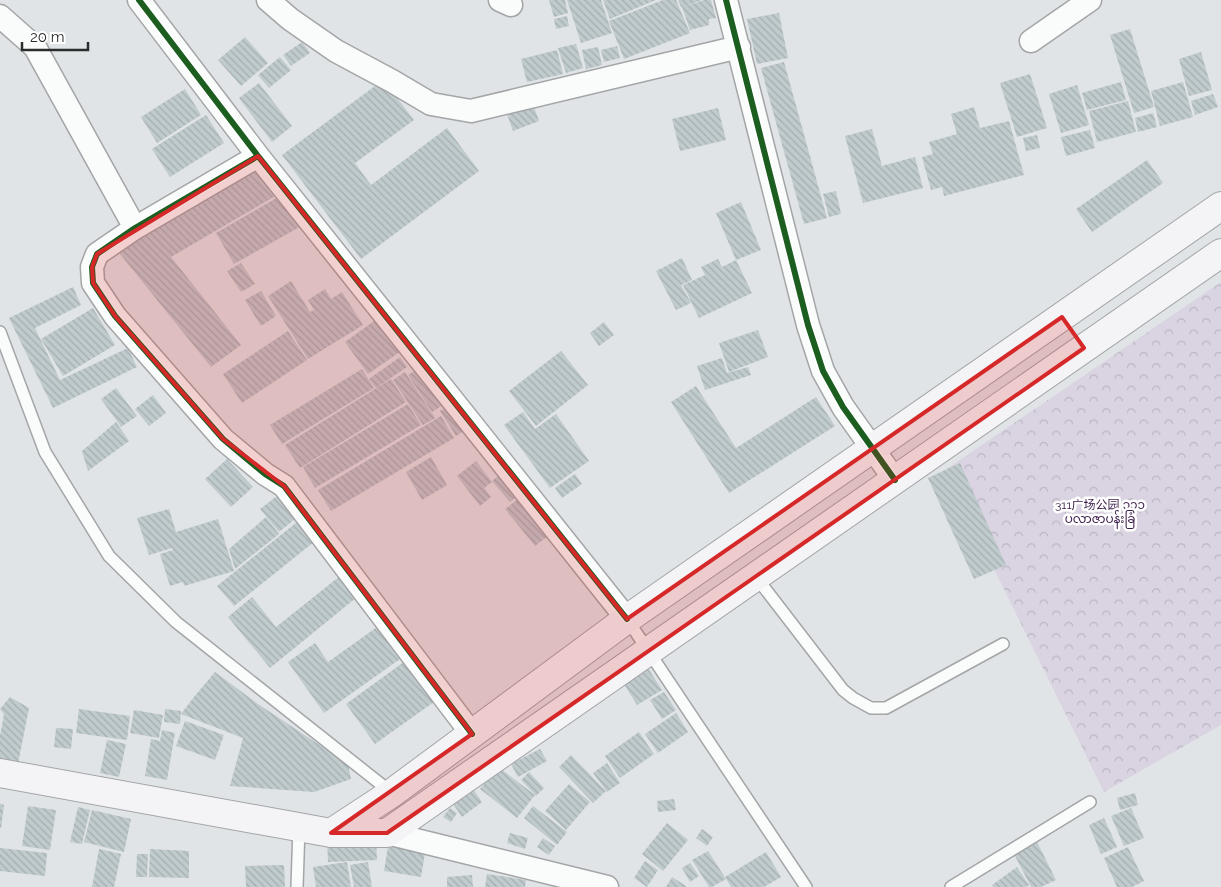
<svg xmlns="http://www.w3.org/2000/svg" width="1221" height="887" viewBox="0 0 1221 887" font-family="Raleway,'Noto Sans SC','Noto Sans Myanmar',sans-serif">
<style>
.forest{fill:url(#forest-crowns)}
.building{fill:url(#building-back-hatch)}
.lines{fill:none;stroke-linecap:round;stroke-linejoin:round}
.service-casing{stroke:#a3a5a7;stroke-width:14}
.minor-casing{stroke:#a3a5a7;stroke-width:25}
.secondary-casing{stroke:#a3a5a7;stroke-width:30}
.service{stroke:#fafbfb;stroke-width:11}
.minor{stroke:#fafbfb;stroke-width:22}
.secondary{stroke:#f4f4f7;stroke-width:28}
.cycleway-casing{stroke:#fff;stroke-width:9}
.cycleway{stroke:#1b5e20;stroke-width:6}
.marked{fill:#d62828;fill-opacity:0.2;stroke:#d62828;stroke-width:4;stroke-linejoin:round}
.labels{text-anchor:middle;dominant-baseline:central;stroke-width:5;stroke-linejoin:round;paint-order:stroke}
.park-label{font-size:12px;fill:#3a1c49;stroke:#fff}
</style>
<defs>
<pattern id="forest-crowns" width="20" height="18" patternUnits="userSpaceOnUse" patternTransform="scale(1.25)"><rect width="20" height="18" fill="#dad4e2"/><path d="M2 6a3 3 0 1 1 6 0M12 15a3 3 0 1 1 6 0" fill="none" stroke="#bbb6c2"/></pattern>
<pattern id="building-back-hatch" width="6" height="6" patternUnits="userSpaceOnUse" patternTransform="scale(1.25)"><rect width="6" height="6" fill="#c0cbce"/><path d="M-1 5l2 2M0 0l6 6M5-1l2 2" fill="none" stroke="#a5aeb1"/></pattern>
</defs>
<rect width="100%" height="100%" fill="#e1e4e6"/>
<path class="forest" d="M1221 282V725L1104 792 945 470Z"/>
<path class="building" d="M549 0H565L568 13 554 17Z
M567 0H601L612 33 581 43Z
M603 0H656L610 19Z
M663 0H676L690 33 624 59 609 21Z
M678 0H701L686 6 704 0H711L716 18 709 19V25L690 30 682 7H681Z
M779 13 788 58 757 64 747 19Z
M567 16 569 26 556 29 554 19Z
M1130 29 1154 107 1134 113 1110 35Z
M245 37 268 63 241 86 218 60Z
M302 42 310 53 291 66 283 55Z
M576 44 583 68 566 73 558 48Z
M617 46 620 58 604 62 601 50Z
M598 47 602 65 586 69 582 50Z
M557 50 563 74 527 82 521 59Z
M1201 52 1212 90 1189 96 1179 59Z
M280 57 291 70 269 88 258 75Z
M784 62 827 218 804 224 761 68Z
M1030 74 1047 128 1017 137 1000 83Z
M383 80 414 120 355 163 371 185 447 128 479 171 361 259 282 155Z
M1121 82 1126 100 1087 110 1082 93Z
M1183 82 1193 117 1160 126 1151 91Z
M259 83 292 126 272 142 239 98Z
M1077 85 1089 125 1061 133 1049 94Z
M185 89 201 115 157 143 141 117Z
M1213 94 1218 107 1195 115 1191 101Z
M1128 101 1136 132 1097 142 1089 111Z
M533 104 539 121 513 131 507 114Z
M974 107 980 128 1009 121 1024 175 944 196 942 187 931 190 922 157 933 154 929 142 957 134 951 114Z
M718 108 726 140 680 151 672 119Z
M1153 113 1157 127 1138 132 1135 118Z
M206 115 224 143 170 177 152 149Z
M872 129 882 166 915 157 923 188 863 203 845 136Z
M1090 130 1095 148 1066 156 1061 137Z
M1037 135 1040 148 1026 151 1023 138Z
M1147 160 1163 183 1092 232 1076 209Z
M260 163 282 192 171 257 241 345 211 367 116 249Z
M836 191 841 214 829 217 823 194Z
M285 193 303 225 234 264 216 233Z
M741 202 761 250 736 260 716 213Z
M682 258 692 280 681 285 691 303 676 310 656 271Z
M718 259 722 267 736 260 752 293 699 318 683 285 705 275 701 267Z
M241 263 255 284 241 292 227 271Z
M291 281 310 312 314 310 308 300 325 289 331 299 342 292 363 325 308 359 268 296Z
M73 287 81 305 35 328 60 380 128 348 137 367 53 408 9 318Z
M261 291 276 316 261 326 245 300Z
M93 308 115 345 63 376 41 339Z
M381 316 404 349 368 374 345 342Z
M604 322 614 335 599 346 590 333Z
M758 330 768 357 729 372 719 343Z
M288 331 307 360 242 403 223 374Z
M561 351 588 385 536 426 509 391Z
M400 357 407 367 376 388 369 379Z
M722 358 727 373 748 367 751 375 705 390 697 366Z
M420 368 443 405 432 412 408 375Z
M362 369 374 388 282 444 270 425Z
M405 372 435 418 423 425 393 380Z
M391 379 406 402 300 468 285 445Z
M696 386 736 448 816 397 835 426 729 493 671 402Z
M116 388 137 416 121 427 101 399Z
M153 395 166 413 149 426 135 409Z
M408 404 421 425 315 488 303 467Z
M452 404 467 429 456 436 440 411Z
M523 412 535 429 556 414 589 461 550 488 504 425Z
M441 416 454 438 331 511 318 490Z
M116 422 129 441 88 471 82 451Z
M431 457 447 485 422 500 406 472Z
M227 459 253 487 231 507 205 479Z
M476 461 492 482 484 488 491 497 480 506 457 476Z
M960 463 1006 565 974 579 928 478Z
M504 471 522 492 510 502 492 481Z
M575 474 582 484 562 498 555 488Z
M281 493 300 515 279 532 260 509Z
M522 496 552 533 535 546 505 509Z
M169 509 176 532 218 519 234 571 184 586 183 582 170 586 160 554 173 550 172 548 149 555 137 518Z
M266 517 279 534 235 569 229 549Z
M302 518 319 538 234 606 217 586Z
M345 572 362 593 270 668 228 617 252 597 276 627Z
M384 622 407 654 324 713 288 662 315 643 328 662Z
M412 656 441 697 375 744 346 704Z
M648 668 662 690 637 705 624 684Z
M215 672 258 704 348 764 351 779 314 792 230 786 243 738 181 714 194 697Z
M664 692 676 710 662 719 650 700Z
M10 697 29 708 17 769 0 765V736L4 714 0 709Z
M79 709 130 716 127 740 76 733Z
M165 709 181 711 180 724 164 722Z
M134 710 163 715 159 738 130 733Z
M676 713 688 732 658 753 645 734Z
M185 721 224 735 215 760 176 746Z
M56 728 73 729 71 749 54 747Z
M162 730 175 733 167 780 145 776 151 739 160 741Z
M639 732 654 754 620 778 605 756Z
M107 740 126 744 119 777 100 773Z
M540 749 547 761 518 777 511 764Z
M571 755 606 791 593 803 559 767Z
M607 763 620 783 607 792 593 773Z
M498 767 535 795 517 818 480 789Z
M529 772 544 788 536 796 521 780Z
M569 784 590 802 566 830 545 811Z
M473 789 482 802 462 817 453 804Z
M1135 793 1138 805 1120 810 1117 798Z
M674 799 676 810 658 812 657 801Z
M0 804 4 805 1 828H0Z
M28 806 56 810 50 850 22 846Z
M533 806 567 832 557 845 524 818Z
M78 807 90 810 82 844 70 842Z
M450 808 457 813 451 822 443 817Z
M1131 808 1144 838 1124 846 1111 816Z
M92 810 131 819 124 852 84 842Z
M1104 818 1117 847 1101 854 1089 825Z
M667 823 688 840 663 871 642 854Z
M702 829 713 837 707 846 696 838Z
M510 833 528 838 525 849 507 843Z
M376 838 377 860 328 862 327 840Z
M543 838 555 846 549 855 537 847Z
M1036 840 1056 880 1041 887H1031L1013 852Z
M388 846 425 853 421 877 384 871Z
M1128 847 1144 881 1132 887H1117L1104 858Z
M0 848 47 853 45 876 0 871Z
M99 849 121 854 114 887H92Z
M150 849 189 851V878L149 877Z
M708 851 726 879 712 887H709L692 860Z
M766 852 781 877 764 887H731L725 877Z
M137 854H148L147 877H136Z
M645 861 658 870 647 887 634 878Z
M347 862 351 887H316L313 867Z
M368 862 372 887H354L350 865Z
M690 863 699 876 690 882 682 868Z
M284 865 285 887H246L245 866Z
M1017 867 1029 885 1026 887H993L992 885Z
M487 874 526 880 525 887H485Z
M472 875 473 887H447V877Z
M672 877 686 886V887H666Z"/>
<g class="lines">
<defs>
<path id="service" d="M0 332 45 452 109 556 176 622 392 793
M756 577 843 690 853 698 871 708H886L1003 644
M627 619 806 887
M297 887 299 827
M951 887 1090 802"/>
<path id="minor" d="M139 0 258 156 627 619
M268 0 290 19 336 51 392 81 431 104 471 111 739 47
M500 0 511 5
M726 0 808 325 823 371 843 407 895 480
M0 16 35 47 135 228
M1031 41 1090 0
M258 156 135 228 97 254 92 267 93 283 115 316 223 439 265 474 284 486 472 734
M387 833 607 887"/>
<path id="secondary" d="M0 773 331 833H387L1221 253
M331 833 392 793 627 619 1221 206"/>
</defs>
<use href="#service" class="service-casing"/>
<use href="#minor" class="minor-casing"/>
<use href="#secondary" class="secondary-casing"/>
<use href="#service" class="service"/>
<use href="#minor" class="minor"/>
<use href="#secondary" class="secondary"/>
<defs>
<path id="cycleway" d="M139 0 258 156 627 619
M726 0 808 325 823 371 843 407 895 480
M258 156 135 228 97 254 92 267 93 283 115 316 223 439 265 474 284 486 472 734"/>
</defs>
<use href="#cycleway" class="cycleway-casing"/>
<use href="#cycleway" class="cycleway"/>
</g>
<path class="marked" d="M258 156 627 619 1062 317 1084 348 387 833H331L472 734 284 486 223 439 115 316 93 283 92 267 97 254Z"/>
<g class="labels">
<g class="park-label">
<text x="1100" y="505">311广场公园 ၃၁၁<tspan x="1100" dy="14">ပလာဇာပန်းခြံ</tspan></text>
</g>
</g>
<path d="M22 42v8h66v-8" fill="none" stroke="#2a2c2e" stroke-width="2.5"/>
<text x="30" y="42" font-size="15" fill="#2a2c2e" stroke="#ffffff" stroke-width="4" paint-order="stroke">20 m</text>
</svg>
